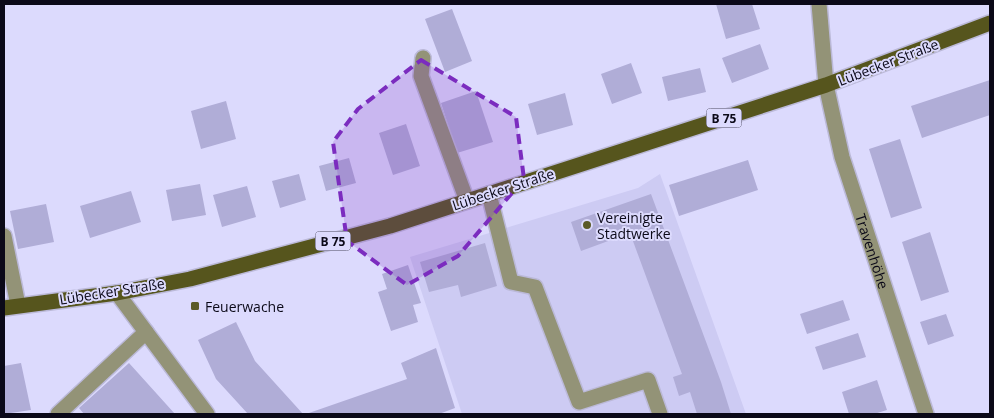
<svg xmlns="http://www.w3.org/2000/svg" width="994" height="418" viewBox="0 0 994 418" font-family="'Open Sans',sans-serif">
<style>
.built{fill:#cdcbf3}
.building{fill:#b0add7}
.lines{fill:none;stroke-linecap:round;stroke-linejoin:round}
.minor-casing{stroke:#bbb9d8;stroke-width:18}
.major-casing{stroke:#bbb9d8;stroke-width:18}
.minor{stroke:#939377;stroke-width:15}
.major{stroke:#56551d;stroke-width:15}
.marked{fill:#7b2cbf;fill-opacity:0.2;stroke:#7b2cbf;stroke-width:4;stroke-dasharray:10 6;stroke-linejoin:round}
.poi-dot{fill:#5b5a27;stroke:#dcdafd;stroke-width:2}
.labels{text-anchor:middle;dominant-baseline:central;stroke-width:4;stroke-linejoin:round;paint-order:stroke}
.shield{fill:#dcdafd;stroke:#4a485d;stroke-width:1}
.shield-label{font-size:12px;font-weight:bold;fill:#0b0918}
.street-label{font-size:14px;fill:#0b0918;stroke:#dcdafd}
.poi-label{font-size:14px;fill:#0b0918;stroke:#dcdafd;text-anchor:start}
</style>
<rect width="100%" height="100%" fill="#dcdafd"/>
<path class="built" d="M660 174 746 414H462L410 257 638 188Z"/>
<path class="building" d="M716 4H752L760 29 726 39Z
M452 9 472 61 445 72 425 19Z
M760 44 769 69 732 83 722 58Z
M631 63 642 93 612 104 601 74Z
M700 68 706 92 668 101 662 77Z
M990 80V115L922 138 911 106Z
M476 91 493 142 457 153 441 103Z
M565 93 573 125 537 135 528 104Z
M226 101 236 139 201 149 191 111Z
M406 124 420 166 393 175 379 133Z
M900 139 922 208 891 218 869 149Z
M349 158 356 183 326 191 319 166Z
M748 160 758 190 679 216 669 185Z
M299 174 306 200 280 208 272 181Z
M200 184 206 215 172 221 166 190Z
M247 186 256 217 222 227 213 195Z
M131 191 141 222 90 238 80 206Z
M651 194 721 382 731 414H697L690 392 679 396 673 377 682 374 630 233 581 251 571 222Z
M46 204 54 242 18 249 10 211Z
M930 232 949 292 921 301 902 242Z
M485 243 497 286 461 297 458 285 429 292 420 262Z
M408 265 421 303 413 305 418 322 391 331 378 292 387 289 382 274Z
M843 300 850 320 807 334 800 314Z
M946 314 954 336 928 345 920 322Z
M236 322 255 361 303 414H248L216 379 198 340Z
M858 333 866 357 823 370 815 347Z
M436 348 455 408 439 414H306L407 379 401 363Z
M21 363 31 410 4 414V366Z
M129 363 175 414H84L79 408Z
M877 380 887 410 874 414H849L842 392Z"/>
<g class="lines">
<defs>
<g id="minor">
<path id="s1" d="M819 4 826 85 842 157 926 414"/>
<path d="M423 58 421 76 467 201"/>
<path d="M489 194 511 282 535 287 579 402 648 380 660 414"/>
<path d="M4 236 18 305"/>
<path d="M117 293 207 414"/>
<path d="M58 414 146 332"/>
</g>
<path id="major" d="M4 308 117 293 190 279 390 226 826 85 990 23"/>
</defs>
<use href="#minor" class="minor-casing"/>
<use href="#major" class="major-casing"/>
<use href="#minor" class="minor"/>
<use href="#major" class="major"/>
</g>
<path class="marked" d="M421 60 516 117 524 179 458 256 407 285 347 241 333 142 358 109Z"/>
<g class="poi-dot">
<circle cx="587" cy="225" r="5"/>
<rect x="190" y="301" width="10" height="10" rx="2.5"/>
</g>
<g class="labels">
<g class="shield">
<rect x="706.5" y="108.5" width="35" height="19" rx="4"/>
<rect x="315.5" y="231.5" width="35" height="19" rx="4"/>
</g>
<g class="shield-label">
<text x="724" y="118">B 75</text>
<text x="333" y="241">B 75</text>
</g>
<g class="street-label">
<text transform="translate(888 62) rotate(-21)">Lübecker Straße</text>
<text transform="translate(503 189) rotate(-18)">Lübecker Straße</text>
<text stroke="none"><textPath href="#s1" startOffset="254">Travenhöhe</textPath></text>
<text transform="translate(112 291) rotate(-9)">Lübecker Straße</text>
</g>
<g class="poi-label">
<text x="597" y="217">Vereinigte<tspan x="597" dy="16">Stadtwerke</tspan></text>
<text x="205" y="306">Feuerwache</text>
</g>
</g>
<rect width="994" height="418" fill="none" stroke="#0b0918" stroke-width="10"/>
</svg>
